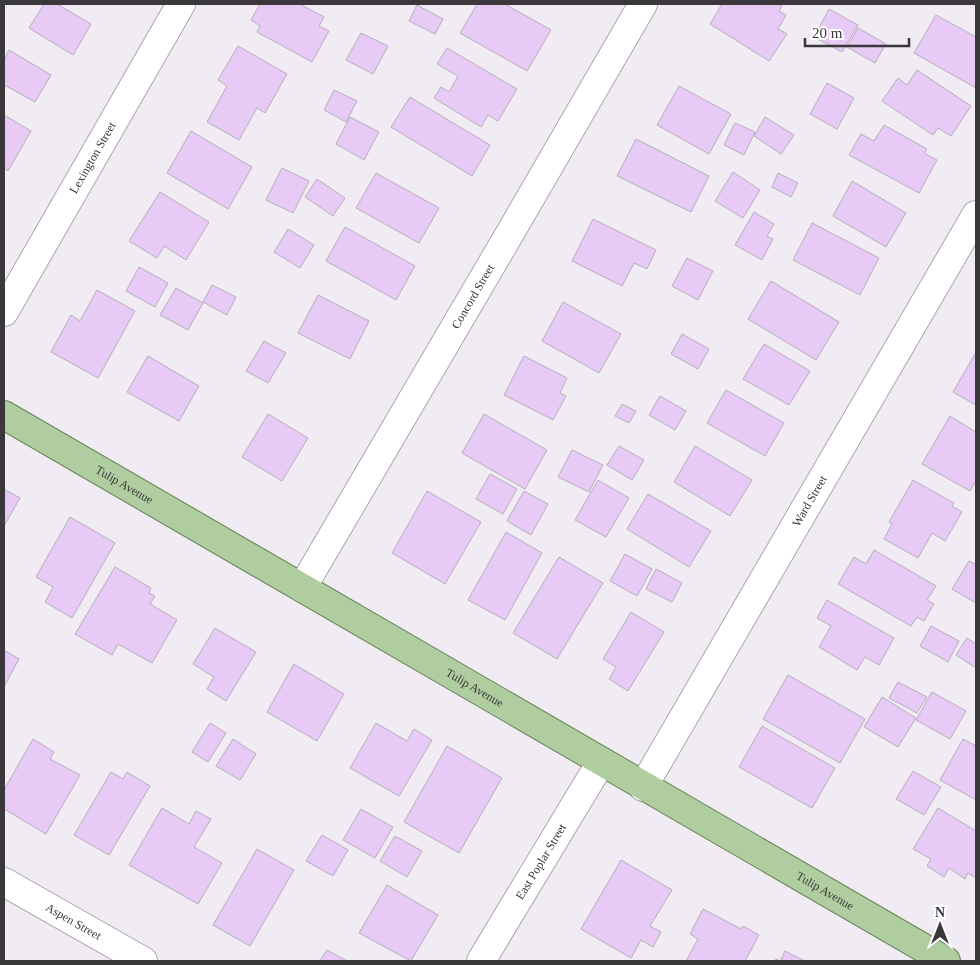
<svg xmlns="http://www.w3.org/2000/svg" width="980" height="965" viewBox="0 0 980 965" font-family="Georgia,serif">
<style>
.building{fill:#e7caf6;stroke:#b5b0b8}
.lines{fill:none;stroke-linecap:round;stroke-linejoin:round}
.minor-casing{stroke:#aba6ae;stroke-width:30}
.major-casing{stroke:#658353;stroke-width:30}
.minor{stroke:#fff;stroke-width:28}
.major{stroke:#b0cda0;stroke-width:28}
.labels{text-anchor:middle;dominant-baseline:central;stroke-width:4;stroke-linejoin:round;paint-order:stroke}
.street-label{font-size:12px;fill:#3b383c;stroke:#fff}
</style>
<rect width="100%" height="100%" fill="#f1ebf4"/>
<path class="building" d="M44 4H57L91 24 73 55 29 28Z
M260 4H300L324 17 319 26 329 31 312 62 257 32 260 26 251 20Z
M477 4H505L551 30 527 71 460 33Z
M722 4H778L782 6 779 11 786 15 778 29 787 34 769 61 710 24Z
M417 5 443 19 435 34 409 21Z
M829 9 858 25 842 52 814 37Z
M936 15 976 37V88L914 53Z
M858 28 886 44 875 63 847 47Z
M361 33 388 46 373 74 346 60Z
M238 46 287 74 265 113 257 108 239 140 207 122 227 86 218 80Z
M447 48 517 89 498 121 488 115 481 127 434 98 441 87 449 92 458 76 437 64Z
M9 50 51 75 35 102 4 85V60Z
M917 70 971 106 951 136 938 128 933 135 882 101 898 78 907 85Z
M827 83 854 98 837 129 810 114Z
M679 86 731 114 709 154 657 125Z
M334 90 357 101 346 122 324 110Z
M410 97 490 145 472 176 391 127Z
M4 115 31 131 8 171 4 168Z
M350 117 379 132 364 160 336 144Z
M765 117 794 135 781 154 754 136Z
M735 123 755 132 744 155 724 145Z
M884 125 927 149 924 153 937 160 919 193 849 155 861 134 874 141Z
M191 131 252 167 228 209 167 173Z
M636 139 709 176 691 212 617 176Z
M282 168 309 181 293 213 266 200Z
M733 172 760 190 743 218 715 201Z
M376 173 439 208 419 243 356 208Z
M778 173 798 183 791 197 772 187Z
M317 179 345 198 333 216 305 197Z
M852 181 906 213 886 247 833 216Z
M160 192 209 222 186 260 164 246 157 258 129 241Z
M754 212 774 224 767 236 773 239 762 260 735 245Z
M593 219 656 250 647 269 634 263 622 286 572 261Z
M812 223 879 258 860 295 793 260Z
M345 227 415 266 396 300 326 261Z
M288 229 314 245 300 268 274 252Z
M687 258 713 271 698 300 672 286Z
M139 267 168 283 155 307 126 291Z
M771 281 839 322 816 360 748 319Z
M212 285 236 297 227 315 203 302Z
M176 288 203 303 188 330 160 315Z
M97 290 135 311 98 378 51 352 71 315 80 321Z
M318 295 369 321 350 359 298 333Z
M563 302 621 334 599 373 542 341Z
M682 334 709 349 698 369 671 354Z
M264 341 286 353 268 383 246 371Z
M764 344 810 371 789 405 743 379Z
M975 354 976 355V405L953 392Z
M148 356 199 386 179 421 127 392Z
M524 356 567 378 560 393 566 396 553 420 504 395Z
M726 390 784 423 765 456 707 423Z
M660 396 686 411 675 430 649 415Z
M622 404 636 411 629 423 615 416Z
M268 414 308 438 282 481 242 457Z
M484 414 547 450 525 489 462 453Z
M950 416 976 432V481L970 491 922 464Z
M619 446 644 460 632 480 607 465Z
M695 446 752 480 730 516 674 482Z
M572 450 603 465 589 492 558 477Z
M490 474 517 489 503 514 476 499Z
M598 480 629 498 606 537 575 520Z
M913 480 954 503 952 506 962 512 945 541 932 533 918 558 884 539 892 524 889 522Z
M4 489 20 498 4 526Z
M427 491 481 522 445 584 392 553Z
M524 491 548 504 531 535 507 521Z
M648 494 711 531 689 567 627 529Z
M70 517 115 543 72 618 45 602 53 587 36 577Z
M506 532 542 553 505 620 468 600Z
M874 550 936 586 927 600 934 604 924 621 917 617 911 626 838 584 854 557 866 564Z
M625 554 652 569 637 596 610 581Z
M559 557 603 583 557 659 513 633Z
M969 561 976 565V603L952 589Z
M115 567 151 588 149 593 155 596 150 604 177 620 152 663 118 644 112 655 75 634Z
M656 569 682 583 672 602 646 589Z
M827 600 894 638 879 665 865 657 857 670 819 647 831 626 817 618Z
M631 612 664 632 628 691 609 679 616 667 603 659Z
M931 626 959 641 948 662 920 646Z
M215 628 256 652 226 701 207 689 214 677 193 664Z
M967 638 976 644V668L956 655Z
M4 650 19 659 5 685 4 684Z
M294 664 344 694 317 741 267 712Z
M788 675 865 719 840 763 763 719Z
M898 682 927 697 917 713 889 698Z
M932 692 966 711 950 739 916 720Z
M882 697 916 718 898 747 864 727Z
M210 723 226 733 208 762 192 752Z
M376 723 407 741 414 729 432 740 399 796 350 768Z
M762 726 835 768 812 808 739 767Z
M33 739 54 752 50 759 80 775 46 834 4 809V790Z
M233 739 256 754 240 780 216 766Z
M963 739 976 746V800L940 780Z
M447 746 502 778 459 853 404 822Z
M913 771 941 787 924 815 896 799Z
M111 772 123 779 127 772 150 786 109 855 74 835Z
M162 808 189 824 196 811 211 819 194 847 222 863 198 904 129 865Z
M938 808 976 831V878L968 873 965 879 949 868 944 877 927 866 931 859 913 849Z
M361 809 393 827 375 858 343 840Z
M322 835 348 850 333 876 306 861Z
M395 836 422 851 407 877 380 861Z
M257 849 294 870 250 946 213 925Z
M621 860 672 890 650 926 661 932 653 947 641 940 631 958 581 929Z
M387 885 438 915 411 961 359 933Z
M703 909 741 929 743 926 759 935 745 961H686L698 939 690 934Z
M327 950 347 961H320Z
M785 951 805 961H775L776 959 780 961Z"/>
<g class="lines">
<defs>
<g id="minor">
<path id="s1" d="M4 312 181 4"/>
<path id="s2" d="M302 588 513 228 643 4"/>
<path id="s3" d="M643 787 976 215"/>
<path id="s4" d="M4 882 143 961"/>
<path id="s5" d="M481 961 601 762"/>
</g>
<g id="major">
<path id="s6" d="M4 415 946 961"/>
</g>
</defs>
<use href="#minor" class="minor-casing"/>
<use href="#major" class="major-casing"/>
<use href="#minor" class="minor"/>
<use href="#major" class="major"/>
</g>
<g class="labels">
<g class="street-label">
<text stroke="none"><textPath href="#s1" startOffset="178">Lexington Street</textPath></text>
<text stroke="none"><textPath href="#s2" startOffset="338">Concord Street</textPath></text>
<text stroke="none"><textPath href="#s6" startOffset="139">Tulip Avenue</textPath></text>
<text stroke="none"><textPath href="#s3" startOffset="331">Ward Street</textPath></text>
<text stroke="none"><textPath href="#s6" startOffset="544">Tulip Avenue</textPath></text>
<text stroke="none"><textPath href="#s5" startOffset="116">East Poplar Street</textPath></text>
<text stroke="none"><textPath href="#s6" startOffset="949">Tulip Avenue</textPath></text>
<text stroke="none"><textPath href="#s4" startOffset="80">Aspen Street</textPath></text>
</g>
</g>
<rect width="980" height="965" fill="none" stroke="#3b383c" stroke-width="10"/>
<g transform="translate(940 925)" stroke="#ffffff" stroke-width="4" paint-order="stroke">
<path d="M0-4L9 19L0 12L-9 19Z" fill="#3b383c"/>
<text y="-8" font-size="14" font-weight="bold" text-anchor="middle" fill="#3b383c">N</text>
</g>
<path d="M805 38v8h104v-8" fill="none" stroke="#3b383c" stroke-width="2.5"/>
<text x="812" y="38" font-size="15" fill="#3b383c" stroke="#ffffff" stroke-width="4" paint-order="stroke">20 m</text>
</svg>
